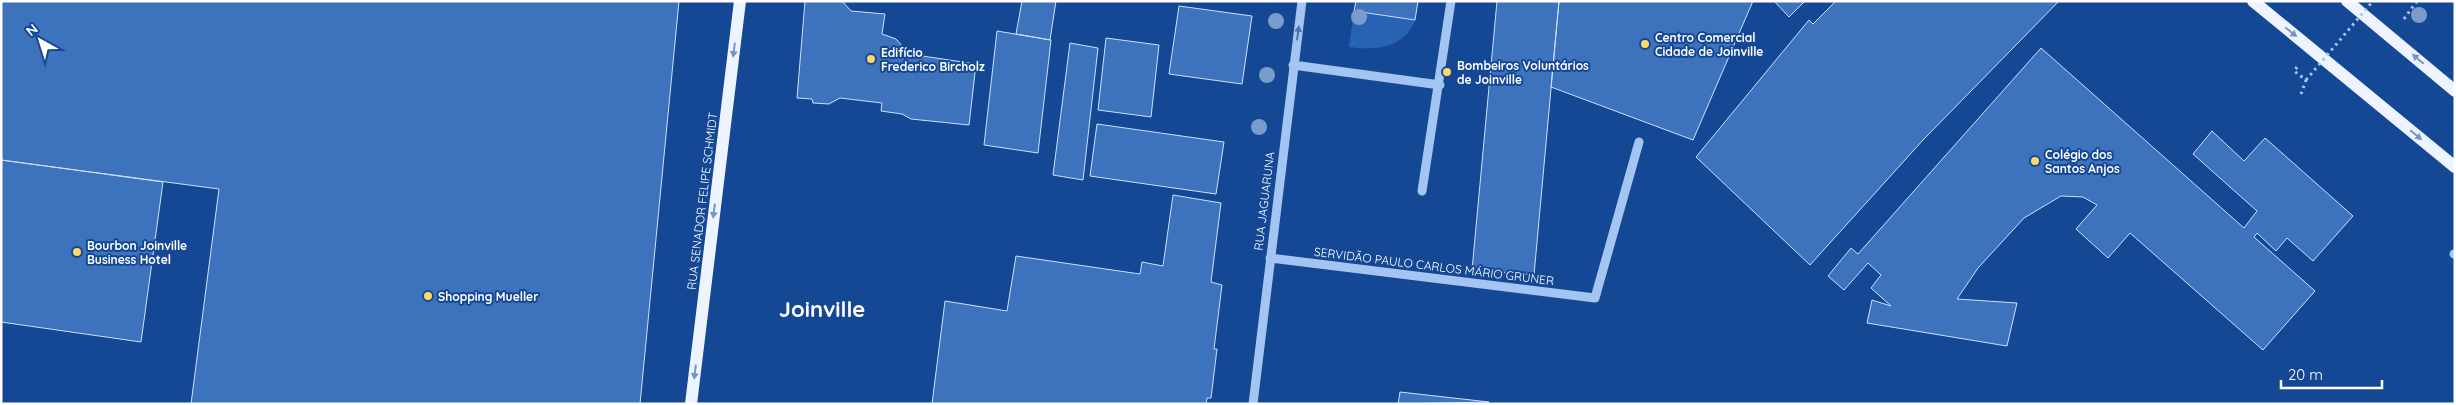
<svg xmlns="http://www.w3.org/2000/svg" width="2456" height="405" viewBox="0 0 2456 405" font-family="Quicksand,sans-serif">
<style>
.green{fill:#2762b3}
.building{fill:#3d72bc;stroke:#cbe0fc}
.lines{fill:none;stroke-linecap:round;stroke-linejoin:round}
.path{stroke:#a4c5f1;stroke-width:3;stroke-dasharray:2.5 4;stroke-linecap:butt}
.minor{stroke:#a4c5f1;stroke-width:9}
.major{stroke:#eef4ff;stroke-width:12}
.path-bridge{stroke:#a4c5f1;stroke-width:3;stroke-dasharray:2.5 4;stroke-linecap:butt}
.tree{fill:#799ccd}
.oneway{fill:#7795c4}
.oneway2{fill:#4774b5}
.poi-dot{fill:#ffd764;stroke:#154894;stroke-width:2}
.labels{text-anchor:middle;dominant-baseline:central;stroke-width:4;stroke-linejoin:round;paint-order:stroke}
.poi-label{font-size:12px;font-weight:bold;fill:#fff;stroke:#154894;text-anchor:start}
.street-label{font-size:12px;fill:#fff;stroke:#154894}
.town-label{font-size:22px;font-weight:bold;fill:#fff;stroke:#154894}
</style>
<rect width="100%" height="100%" fill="#154894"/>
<path class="green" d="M1354 11 1415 20C1405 48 1375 51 1349 47Z"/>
<path class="building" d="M1 1H679L640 404H191L219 189 1 160Z
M805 1H837L843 2 851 11 885 14 882 34 896 39 909 54 976 64 969 125 911 119 902 114 881 111 882 103 840 98 829 104 813 103 812 99 797 98Z
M1022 1H1056L1050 40 1016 34Z
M1356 1H1418L1415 20 1354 11Z
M1497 1H1559L1534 275 1472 270Z
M1559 1H1753L1693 140 1551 87Z
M1774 1H1805L1789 17Z
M1836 1H2059L1923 140 1810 265 1696 157 1809 20 1813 24Z
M1179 6 1252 16 1242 84 1169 74Z
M997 31 1051 40 1038 153 984 145Z
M1106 38 1159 45 1151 117 1098 110Z
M1070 43 1098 48 1083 180 1053 175Z
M2041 48 2244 228 2257 211 2193 154 2212 131 2244 161 2265 138 2353 216 2313 261 2287 238 2276 251 2257 233 2254 237 2315 291 2263 350 2130 233 2108 258 2076 229 2097 205 2083 197 2061 196 2024 218 1978 268 1957 299 2017 303 2007 346 1867 323 1872 300 1891 306 1871 288 1881 275 1868 263 1844 290 1828 276 1851 248 1858 254Z
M1097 124 1224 142 1216 194 1090 176Z
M1 160 163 182 141 342 1 322Z
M1173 195 1221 203 1211 282 1222 285 1214 349H1217L1211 398H1207L1206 404H932L945 301 1007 311 1016 256 1140 274 1142 262 1163 266Z
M1400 392 1489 402 1398 404Z"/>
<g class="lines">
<path class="path" d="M2404 19 2417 1
M2297 67 2294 71 2306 80 2301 94"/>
<path class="minor" d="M1293 65 1440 85
M1422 191 1451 1
M2454 254H2455
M1270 258 1595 298 1639 142
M1253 404 1302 1"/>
<path class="major" d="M2253 1 2455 167
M2347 1 2455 91
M691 404 740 1"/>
<path class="path-bridge" d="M2306 80 2373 1"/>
</g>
<g class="tree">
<circle cx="2419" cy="15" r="8"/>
<circle cx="1359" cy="17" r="8"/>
<circle cx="1276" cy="21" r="8"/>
<circle cx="1267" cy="75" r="8"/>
<circle cx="1259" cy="127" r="8"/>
</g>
<defs><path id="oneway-solid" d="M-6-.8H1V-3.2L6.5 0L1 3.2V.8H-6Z" transform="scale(1.25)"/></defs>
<g class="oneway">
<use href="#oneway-solid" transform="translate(2291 32) rotate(39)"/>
<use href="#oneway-solid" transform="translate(734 50) rotate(97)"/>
<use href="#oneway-solid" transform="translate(2418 59) rotate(-140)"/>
<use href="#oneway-solid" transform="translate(2416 135) rotate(40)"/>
<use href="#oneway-solid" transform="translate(714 211) rotate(97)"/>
<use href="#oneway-solid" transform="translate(695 372) rotate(97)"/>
</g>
<use class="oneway2" href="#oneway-solid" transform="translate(1298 33) rotate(-82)"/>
<g class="poi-dot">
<circle cx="1645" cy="44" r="5"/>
<circle cx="871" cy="59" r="5"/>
<circle cx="1447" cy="72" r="5"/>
<circle cx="2035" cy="161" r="5"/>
<circle cx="77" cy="252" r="5"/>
<circle cx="428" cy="296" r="5"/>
</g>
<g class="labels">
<g class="poi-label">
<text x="1655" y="37">Centro Comercial<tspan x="1655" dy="14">Cidade de Joinville</tspan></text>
<text x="881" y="52">Edifício<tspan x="881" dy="14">Frederico Bircholz</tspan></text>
<text x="1457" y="65">Bombeiros Voluntários<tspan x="1457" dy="14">de Joinville</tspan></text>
<text x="2045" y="154">Colégio dos<tspan x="2045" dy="14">Santos Anjos</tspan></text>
<text x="87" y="245">Bourbon Joinville<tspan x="87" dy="14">Business Hotel</tspan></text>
<text x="438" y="296">Shopping Mueller</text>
</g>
<g class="street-label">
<text transform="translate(702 201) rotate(-83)">RUA SENADOR FELIPE SCHMIDT</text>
<text transform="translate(1264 201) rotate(-83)">RUA JAGUARUNA</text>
<text transform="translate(1434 266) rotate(7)">SERVIDÃO PAULO CARLOS MÁRIO GRUNER</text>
</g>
<g class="town-label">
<text x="822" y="309">Joinville</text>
</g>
</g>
<rect width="2456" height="405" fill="none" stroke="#ffffff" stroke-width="5"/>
<g transform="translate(40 40) rotate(321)" stroke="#154894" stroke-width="4" paint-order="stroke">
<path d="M0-4L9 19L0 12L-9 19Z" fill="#ffffff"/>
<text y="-8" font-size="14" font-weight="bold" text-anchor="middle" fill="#ffffff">N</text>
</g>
<path d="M2281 380v8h101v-8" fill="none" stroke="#ffffff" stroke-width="2.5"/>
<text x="2288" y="380" font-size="15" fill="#ffffff" stroke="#154894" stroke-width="4" paint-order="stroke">20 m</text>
</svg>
